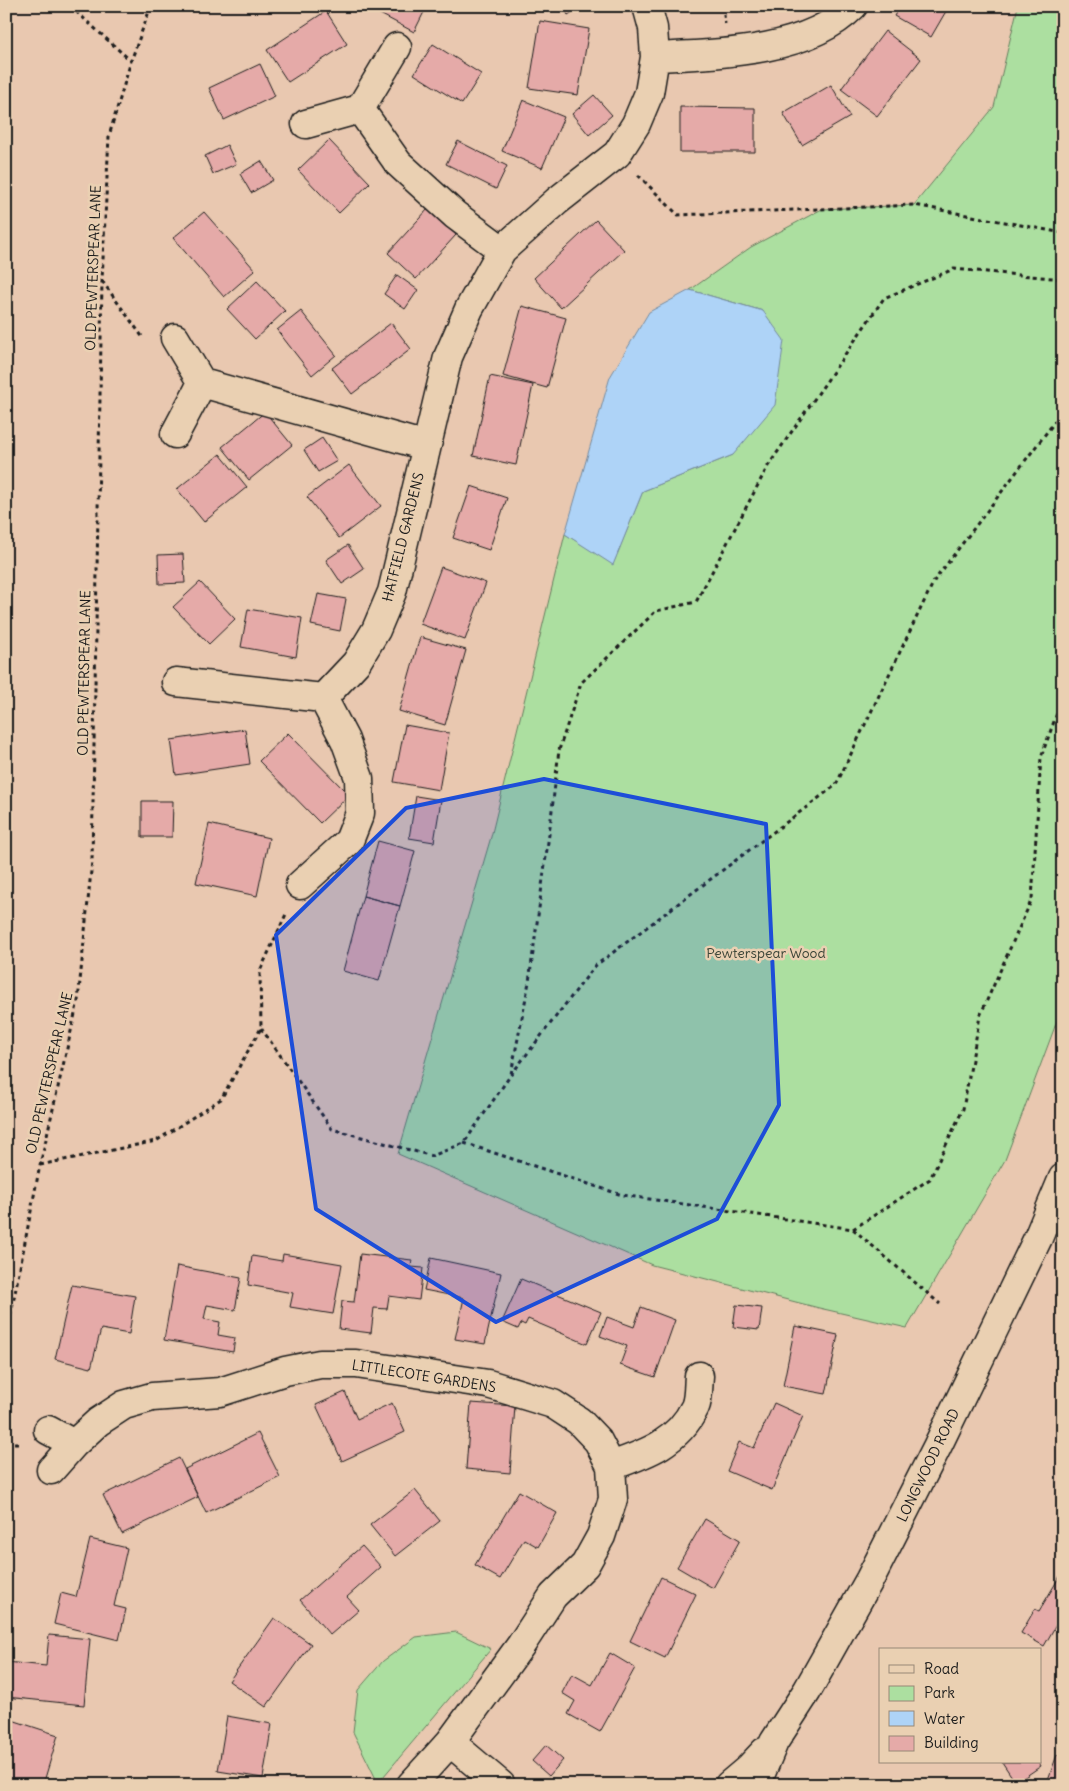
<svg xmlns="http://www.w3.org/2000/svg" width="1069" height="1791" viewBox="0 0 1069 1791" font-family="Delius,sans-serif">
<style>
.green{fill:#acdfa0;stroke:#647e5e}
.water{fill:#aed3f7;stroke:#748a9f}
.building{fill:#e5aaa8;stroke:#1c1c1c}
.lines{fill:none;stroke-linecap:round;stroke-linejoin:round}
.minor-casing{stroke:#1c1c1c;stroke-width:31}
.path{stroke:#1c1c1c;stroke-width:3;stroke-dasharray:4 4;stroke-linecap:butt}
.minor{stroke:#ead0b2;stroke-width:28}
.marked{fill:#1d4ed8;fill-opacity:0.2;stroke:#1d4ed8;stroke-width:4;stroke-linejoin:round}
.labels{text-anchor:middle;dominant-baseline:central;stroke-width:5;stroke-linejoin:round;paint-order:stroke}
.street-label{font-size:14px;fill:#1c1c1c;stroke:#ead0b2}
.park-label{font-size:14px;fill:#394336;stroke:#ead0b2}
</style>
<rect width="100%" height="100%" fill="#e9c8b0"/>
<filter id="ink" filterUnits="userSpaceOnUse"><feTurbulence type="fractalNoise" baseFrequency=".02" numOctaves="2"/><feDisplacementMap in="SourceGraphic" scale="10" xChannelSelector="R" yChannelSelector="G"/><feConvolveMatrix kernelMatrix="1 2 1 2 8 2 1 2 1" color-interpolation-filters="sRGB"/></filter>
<g filter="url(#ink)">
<path class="green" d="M1018 6H1063V1005L1005 1160 907 1328 819 1308 652 1265 398 1154 491 837 565 534 613 564 643 491 733 455 763 311 690 290 751 247 822 209 914 205 994 107Z
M456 1632 491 1649 378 1783 353 1732 358 1690 383 1661 416 1637Z"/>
<path class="water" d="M690 290 763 311 784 340 775 405 733 455 643 491 613 565 565 534 610 377 649 312Z"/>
<path class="building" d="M365 6H427L414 32Z
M563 6H582L568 15Z
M900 6H949L931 37 894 16Z
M326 11 347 44 288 82 267 50Z
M540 21 589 29 578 95 529 88Z
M885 31 921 59 877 116 841 89Z
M433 44 481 74 462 104 414 74Z
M260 64 275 96 224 120 209 88Z
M831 85 850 117 802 145 783 113Z
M594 95 612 115 589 135 572 114Z
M523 100 564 117 542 168 502 151Z
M680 107 755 108V152H680Z
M329 140 370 183 339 213 298 170Z
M458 141 507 166 496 189 446 164Z
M227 145 236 164 213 174 205 156Z
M261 161 273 180 251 193 240 174Z
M428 209 456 235 416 279 388 253Z
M204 212 255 270 224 297 173 238Z
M596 220 624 250 561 308 534 278Z
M397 275 418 290 405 309 384 294Z
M257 281 285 311 255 339 227 309Z
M522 306 566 318 547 388 503 376Z
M301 311 336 355 312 375 277 330Z
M391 323 411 349 352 394 332 368Z
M490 376 533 385 516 465 473 456Z
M265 412 292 445 249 480 222 447Z
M322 438 337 461 318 472 304 450Z
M220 454 247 487 204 522 177 489Z
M349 465 381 506 339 538 307 497Z
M471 486 507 498 489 550 453 538Z
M348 545 364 569 342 584 326 560Z
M183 554 185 583 159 584 158 555Z
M441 567 486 583 465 640 420 624Z
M200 582 235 619 209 644 173 607Z
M318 594 346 599 340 631 311 625Z
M248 609 302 618 296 657 241 647Z
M420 637 466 650 445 725 399 711Z
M405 725 449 733 439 790 394 782Z
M245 729 250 764 176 775 171 740Z
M288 733 349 795 320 823 259 761Z
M416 796 441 800 434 842 409 838Z
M142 801H173L172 837H142Z
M209 824 269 838 257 896 196 883Z
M378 841 415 851 400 906 363 896Z
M363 896 400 906 379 981 343 971Z
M283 1254 342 1264 333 1314 290 1307 293 1293 248 1285 252 1256 282 1261Z
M360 1254 412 1260 411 1267 423 1268 419 1300 389 1296 387 1309 374 1308 371 1333 339 1329 342 1301 354 1302Z
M431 1258 501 1273 485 1344 455 1339 464 1298 424 1290Z
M177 1266 241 1278 235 1310 207 1305 204 1319 220 1322 218 1335 235 1338 233 1352 164 1340Z
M521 1279 601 1312 587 1344 528 1319 525 1325 521 1323 518 1329 502 1322Z
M72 1285 135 1296 129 1334 101 1329 91 1368 55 1359Z
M736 1305 762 1308 759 1330 733 1327Z
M641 1307 675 1320 655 1377 620 1365 627 1346 600 1336 607 1317 634 1327Z
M795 1326 838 1335 826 1394 783 1386Z
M345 1392 357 1419 392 1403 405 1432 342 1461 316 1405Z
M471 1403 515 1406 510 1473 466 1469Z
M774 1403 803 1416 772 1490 727 1471 739 1442 754 1448Z
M258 1433 280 1477 206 1513 185 1469Z
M179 1458 198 1497 122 1534 103 1495Z
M415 1490 440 1521 395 1556 370 1525Z
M519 1491 557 1513 538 1547 524 1539 500 1579 475 1565Z
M705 1519 740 1540 713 1588 677 1567Z
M90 1539 127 1548 114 1606 126 1609 119 1640 54 1624 61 1593 76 1597Z
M362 1546 381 1567 347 1597 359 1610 330 1635 300 1600Z
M1060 1576 1063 1578V1620L1060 1618 1044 1646 1021 1633 1035 1609 1039 1611Z
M661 1577 696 1594 665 1658 630 1641Z
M274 1618 311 1644 266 1707 229 1681Z
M49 1635 90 1639 84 1705 6 1697V1662L46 1666Z
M610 1653 635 1668 600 1732 568 1714 575 1701 562 1693 572 1674 592 1685Z
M227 1716 272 1724 263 1778 218 1771Z
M6 1718 58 1735 43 1785H6Z
M546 1745 563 1760 549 1776 532 1761Z
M1057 1755 1063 1757V1785H1046Z
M1002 1762H1039L1041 1766 1016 1783Z"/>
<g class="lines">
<defs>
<path id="minor" d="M655 57C716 54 807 53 853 6
M360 109 398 163 455 215 502 250
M306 124 360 109 397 47
M175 338 202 383 175 434
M202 383 426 446
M176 682 323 698
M300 885 349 841 360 813 359 778 345 740 323 698 356 663 376 630 392 592 448 357 469 309 502 250 557 201 617 154 636 124 649 93 655 57 653 28 647 6
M48 1430 74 1444
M611 1466C645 1454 678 1443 695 1407 699 1398 698 1385 699 1376
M51 1470 74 1444 98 1422 124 1405 152 1397 220 1392 285 1371 320 1364H356L488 1384 553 1404 579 1421 598 1441 611 1466 613 1499 601 1536 585 1565 553 1596 521 1645 450 1742 501 1785
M411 1785 450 1742
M729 1785 748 1769 764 1752
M756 1785 774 1742 807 1691 870 1579 937 1447 1038 1238 1063 1178"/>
</defs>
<use href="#minor" class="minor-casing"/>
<path class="path" d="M70 6 131 61
M723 6 725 24
M638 175 678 215 914 205 1063 233
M102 281 144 339
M261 1028 332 1129 432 1156 464 1143 510 1076 595 966 836 785 934 581 1056 420 1063 400
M511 1074 529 982 550 827 559 750 581 683 656 611 696 602 768 466 884 298 954 269 1063 279
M464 1143 622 1195 853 1229 940 1304
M40 1165 156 1141 221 1099 261 1028 260 971 287 912
M853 1229 930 1179 963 1109 980 1016 1032 899 1041 757 1063 697
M6 1339 40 1165 78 1001 92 861 102 280 109 136 131 61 151 6
M6 1443H21"/>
<use href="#minor" class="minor"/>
</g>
</g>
<path class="marked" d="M544 779 766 824 779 1105 717 1219 496 1322 316 1209 276 935 406 808Z"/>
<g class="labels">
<g class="street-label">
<text transform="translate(93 268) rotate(-88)">OLD PEWTERSPEAR LANE</text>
<text transform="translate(403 537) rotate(-76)">HATFIELD GARDENS</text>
<text transform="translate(84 673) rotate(-89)">OLD PEWTERSPEAR LANE</text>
<text transform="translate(49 1073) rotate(-77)">OLD PEWTERSPEAR LANE</text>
<text transform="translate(424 1376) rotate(9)">LITTLECOTE GARDENS</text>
<text transform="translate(928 1465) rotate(-64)">LONGWOOD ROAD</text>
</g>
<g class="park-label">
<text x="766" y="953">Pewterspear Wood</text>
</g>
</g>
<rect width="1069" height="1791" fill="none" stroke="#ead0b2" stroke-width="25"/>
<rect x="12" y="12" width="1044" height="1766" fill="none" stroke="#1c1c1c" stroke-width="2" filter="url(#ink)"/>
<rect x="879" y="1648" width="162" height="115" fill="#ead0b2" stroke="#988876"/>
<rect x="889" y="1665" width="25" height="8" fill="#ead0b2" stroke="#988876"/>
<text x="924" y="1674" font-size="15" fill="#1c1c1c">Road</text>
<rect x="889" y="1686" width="25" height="15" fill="#acdfa0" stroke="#988876"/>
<text x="924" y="1698" font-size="15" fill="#1c1c1c">Park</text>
<rect x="889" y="1711" width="25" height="15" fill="#aed3f7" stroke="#988876"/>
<text x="924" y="1724" font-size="15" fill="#1c1c1c">Water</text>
<rect x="889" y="1736" width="25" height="15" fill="#e5aaa8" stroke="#988876"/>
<text x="924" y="1748" font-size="15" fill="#1c1c1c">Building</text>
</svg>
